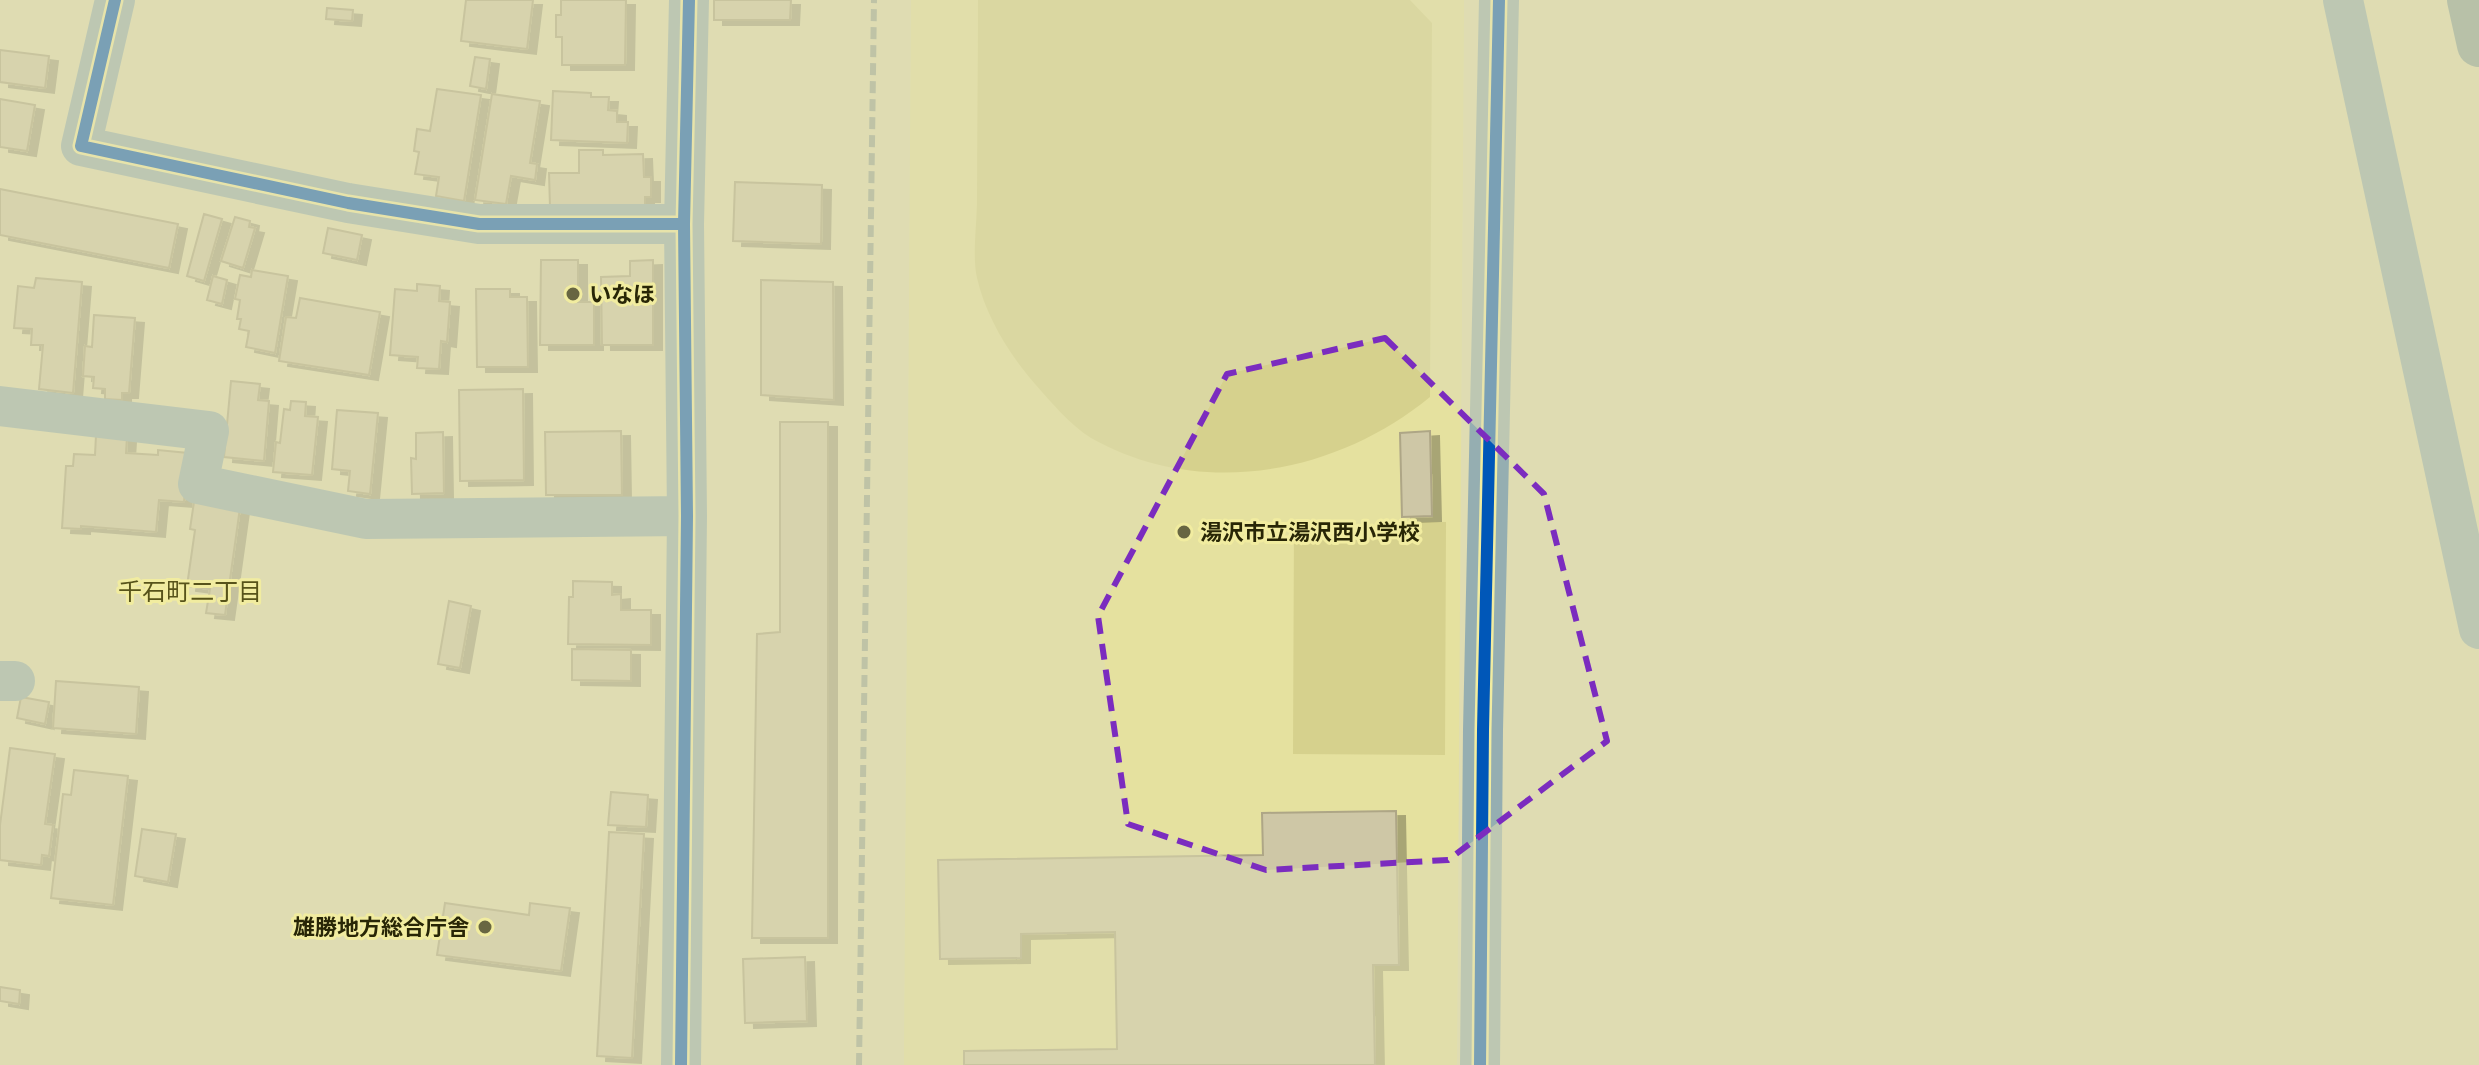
<svg xmlns="http://www.w3.org/2000/svg" width="2479" height="1065" viewBox="0 0 2479 1065" font-family="Lora,'Noto Sans JP',serif">
<style>
.built{fill:#e5e19f}
.green{fill:#d6d18d}
.building{fill:#cec7a6;stroke:#aea686;stroke-width:2;filter:url(#shadow)}
.lines{fill:none;stroke-linecap:round;stroke-linejoin:round}
.minor{stroke:#95aeb1;stroke-width:40}
.motorway{stroke:#8ba09c;stroke-width:44}
.rail{stroke:#99a598;stroke-width:6;stroke-dasharray:12 6;stroke-linecap:butt}
.cycleway-casing{stroke:#f1eca0;stroke-width:17}
.cycleway{stroke:#0057b8;stroke-width:12}
.marked{fill:none;stroke:#7b2cbf;stroke-width:6;stroke-dasharray:16 10;stroke-linejoin:round}
.poi-dot{fill:#686642;stroke:#f1eca0;stroke-width:3}
.labels{text-anchor:middle;dominant-baseline:central;stroke-width:6;stroke-linejoin:round;paint-order:stroke}
.poi-label{font-size:22px;font-weight:bold;fill:#282606;stroke:#f1eca0;text-anchor:start}
.neighbourhood-label{font-size:24px;fill:#57531a;stroke:#f1eca0}
</style>
<defs>
<filter id="shadow"><feDropShadow dx="9" dy="5" stdDeviation="0" flood-color="#0004"/></filter>
</defs>
<rect width="100%" height="100%" fill="#dfdcb2"/>
<path class="built" d="M911 0H1464L1457 1065H904Z"/>
<path class="green" d="M978 0H1410L1432 23 1430 397C1336 474 1201 500 1091 438 1070 425 1051 402 1035 384 1009 354 986 317 977 278 972 257 977 223 977 200 977 133 978 67 978 0Z
M1383 522H1446L1445 755 1293 754 1294 523H1341L1364 543Z"/>
<path class="building" d="M466 0H533L527 49 461 41Z
M561 0H626L625 65H562V37H556V15H561Z
M714 0H791L790 20H714Z
M327 8 353 10 352 21 326 19Z
M0 50 49 56 45 88 0 82Z
M475 57 490 59 486 89 470 86Z
M437 89 481 95 464 201 436 196 439 177 415 174 419 152 414 151 417 129 430 131Z
M553 91 591 93V97H609L608 110 617 111V122H628L627 143 551 140Z
M492 94 540 101 530 163 537 164 535 180 511 176 506 204 475 200Z
M0 99 35 105 27 151 0 147Z
M579 150H603V155L643 154 644 177H651V197H645V206L550 207 549 173H579Z
M735 182 822 185 821 244 733 241Z
M0 189 178 224 169 268 0 235Z
M204 214 222 219 204 281 187 276Z
M235 217 250 221 249 227 255 228 243 268 221 261Z
M328 228 362 235 357 260 323 253Z
M541 260H578V302H594V345H540Z
M653 260V345H602L601 277 630 276V261Z
M252 270 288 276 275 353 246 347 249 331 239 329 241 319H237L240 300 235 299 240 275 251 277Z
M213 276 227 280 222 304 207 300Z
M36 278 82 282 73 393 39 389 43 345H31L32 329 14 328 18 286 34 288Z
M761 280 833 282 834 400 761 395Z
M417 284 440 286 439 301 450 302 447 342 441 341 439 369 417 368 418 357 390 355 395 289 417 291Z
M476 289H510V297H527L528 367H477Z
M300 298 380 312 369 375 279 361 286 317 296 318Z
M94 315 135 318 129 393H122V400L105 399V389L93 388 94 377 83 376 85 346 92 347Z
M231 381 260 384 258 400 269 401 264 461 224 457Z
M523 389 524 480 460 481 459 390Z
M291 401 306 402 305 416 318 417 312 475 273 472 276 442 280 443 284 409 290 410Z
M337 410 378 413 370 494 348 491 350 471 332 469Z
M780 422H828V938H752L757 634 780 632Z
M621 431 622 495H546L545 432Z
M1430 431 1432 516 1402 517 1400 433Z
M443 432 444 493 412 494 411 458 416 459V433Z
M96 435 127 437 126 453 158 455V450L188 453 184 502 159 500 156 532 81 526V529L62 528 66 466H73L74 454 95 455Z
M195 495 240 508 225 615 206 613 210 589 187 586 195 530 190 529Z
M573 581 612 582V595L621 594V610H651V645L568 644 569 597H573Z
M449 601 471 606 460 668 438 664Z
M572 649 631 650V681L572 680Z
M56 681 139 687 136 734 53 728Z
M21 697 49 702 45 724 17 718Z
M10 748 55 754 45 824 53 825 49 856 42 855 41 865 0 860V825Z
M74 770 128 776 113 905 51 898 63 794 71 795Z
M611 792 648 795 646 827 608 825Z
M1396 811 1399 965H1373L1375 1065H964V1051L1117 1049 1115 932 1021 934V958L940 959 938 860 1263 855 1262 813Z
M142 829 176 834 168 882 135 876Z
M609 832 644 834 632 1058 597 1056Z
M445 903 529 915 530 903 570 908 561 971 437 955Z
M805 957 807 1021 745 1023 743 959Z
M0 987 20 990 19 1004 0 1001Z"/>
<g class="lines">
<path class="minor" d="M115 0 81 146 348 203 479 224H684
M2343 0 2479 629
M0 406 209 431 198 484 366 519 687 516
M0 681H15
M681 1065 687 516 684 224 689 0
M1480 1065 1483 730 1499 0"/>
<path class="motorway" d="M2469 0 2479 45"/>
<path class="rail" d="M859 1065 874 0"/>
<defs>
<path id="cycleway" d="M115 0 81 146 348 203 479 224H684
M681 1065 687 516 684 224 689 0
M1480 1065 1483 730 1499 0"/>
</defs>
<use href="#cycleway" class="cycleway-casing"/>
<use href="#cycleway" class="cycleway"/>
</g>
<path d="M0 0H2479V1065H0ZM1385 338 1544 494 1607 741 1448 860 1266 870 1128 824 1098 616 1227 374Z" fill="#dfdcb2" fill-opacity=".55" fill-rule="evenodd"/>
<path class="marked" d="M1385 338 1544 494 1607 741 1448 860 1266 870 1128 824 1098 616 1227 374Z"/>
<g class="poi-dot">
<circle cx="573" cy="294" r="8"/>
<circle cx="1184" cy="532" r="8"/>
<circle cx="485" cy="927" r="8"/>
</g>
<g class="labels">
<g class="poi-label">
<text x="589" y="294">いなほ</text>
<text x="1200" y="532">湯沢市立湯沢西小学校</text>
<text x="469" y="927" text-anchor="end">雄勝地方総合庁舎</text>
</g>
<g class="neighbourhood-label">
<text x="190" y="591">千石町二丁目</text>
</g>
</g>
</svg>
